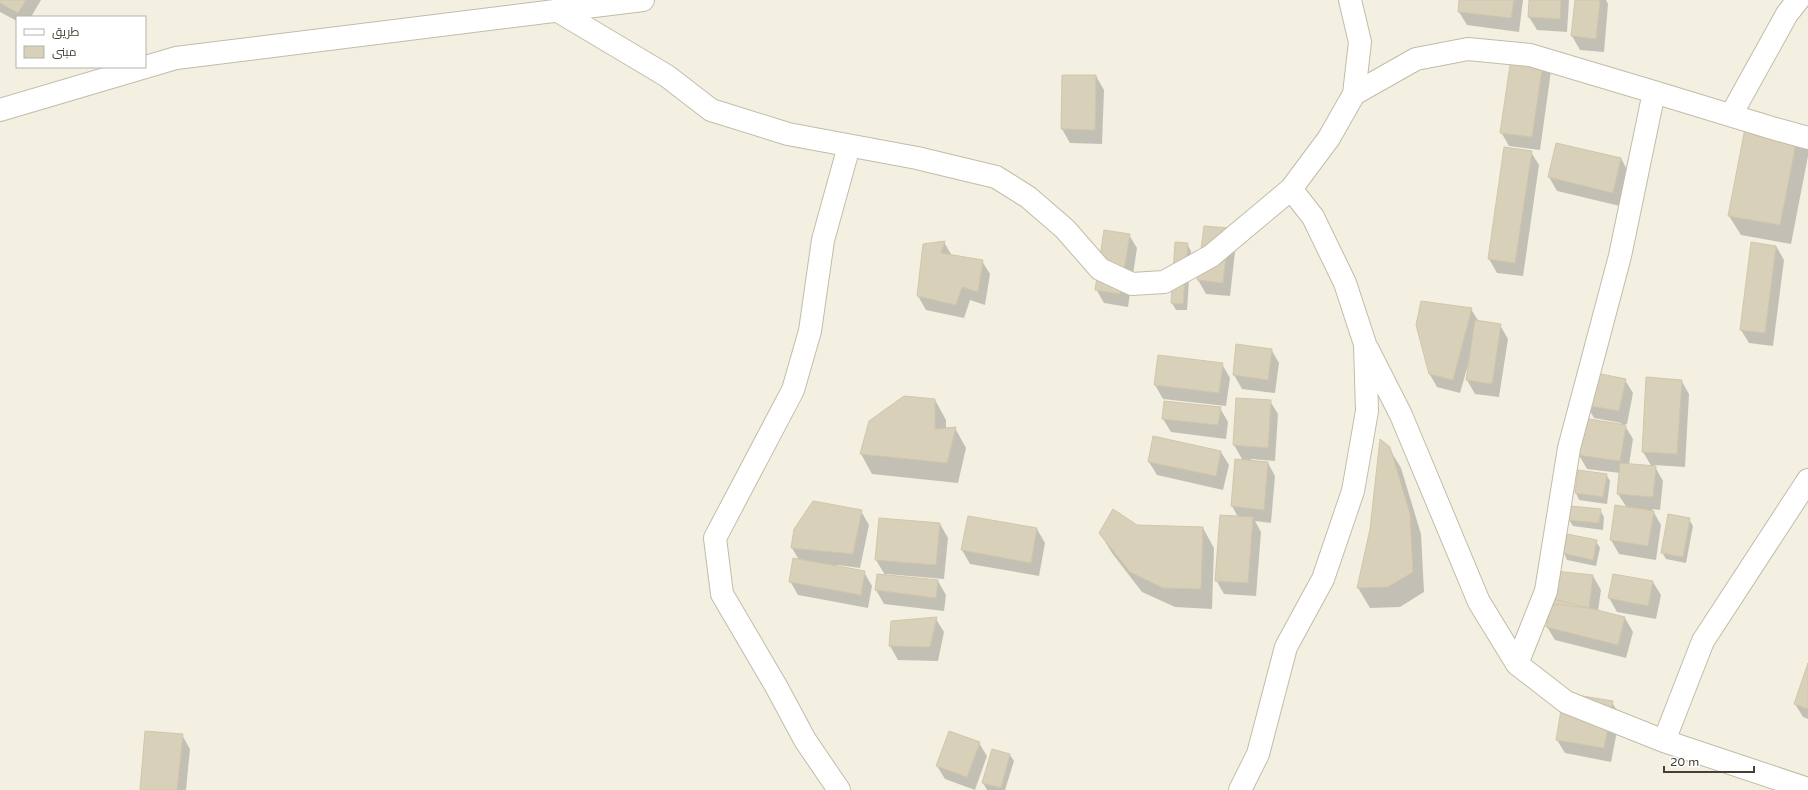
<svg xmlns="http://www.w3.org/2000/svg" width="1808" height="790" viewBox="0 0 1808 790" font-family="'Varela Round',Cairo,sans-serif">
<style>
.shadow{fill:#0003}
.building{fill:#d9d0b9;stroke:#d1c6a9}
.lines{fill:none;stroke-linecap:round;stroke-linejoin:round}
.minor-casing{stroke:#c2bca7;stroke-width:24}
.tertiary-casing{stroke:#c2bca7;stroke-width:24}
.minor{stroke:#fff;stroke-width:22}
.tertiary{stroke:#fff;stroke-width:22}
</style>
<rect width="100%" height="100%" fill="#f3f0e2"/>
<path class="shadow" d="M0 0H41L31 17H17V21L0 12Z
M1460 0H1523L1519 32 1467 25 1459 12Z
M1530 0H1569L1567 32 1537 30 1529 17Z
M1576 0H1606L1608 4 1604 52 1580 50 1572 36Z
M1543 57 1551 71 1540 150 1509 146 1501 132Z
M1096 76 1104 90 1102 144 1070 143 1062 129Z
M1798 129 1808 146V156L1791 244 1741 235 1729 216Z
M1557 144 1621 158 1628 172 1620 206 1557 191 1549 177Z
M1531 152 1539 165 1523 276 1497 273 1489 259Z
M1129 235 1137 248 1128 307 1104 303 1096 289Z
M944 242 952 256 982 261 990 274 985 305 970 300 964 318 926 310 918 296Z
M1236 243 1230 296 1206 294 1198 280Z
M1187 244 1191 251 1187 310H1176L1172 303Z
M1776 246 1784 260 1773 346 1749 343 1741 330Z
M1471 309 1479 322 1500 325 1508 339 1499 397 1475 394 1467 380 1469 365H1468L1460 393 1437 387 1429 373Z
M1237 345 1271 349 1279 363 1275 393 1242 389 1234 375Z
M1222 364 1230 378 1226 406 1163 399 1155 385Z
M1625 380 1633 393 1627 424H1624L1633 439 1629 465 1652 467 1643 452 1681 380 1689 394 1685 467 1654 465 1663 481 1660 510 1652 509 1661 525 1656 560 1619 554 1611 540 1627 508 1618 494 1620 473 1587 469 1579 455 1621 425V423L1594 418 1586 404Z
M935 400 946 420V429L955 428 966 448 958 483 872 474 861 454Z
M1270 401 1278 414 1275 461 1251 459V461L1268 463 1275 476 1271 523 1255 521 1261 532 1256 596 1224 594 1216 580 1238 517 1232 506 1236 460 1243 461 1234 445Z
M1220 408 1228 422 1226 439 1171 432 1163 419Z
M1389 448 1401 468 1421 534 1424 592 1400 607 1370 608 1358 588Z
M1221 452 1229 465 1223 490 1157 475 1149 462Z
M1579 471 1606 474 1610 481 1607 504 1579 500 1576 493Z
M1600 510 1604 517 1603 530 1573 526 1569 520Z
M861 511 869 525 860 568 837 565 836 567 864 572 872 586 868 608 798 595 790 581 799 560 792 548Z
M968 517 1037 529 1045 543 1039 576 970 564 962 550Z
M1689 519 1693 526 1686 563 1666 559 1662 552Z
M940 524 948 538 944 579 886 574V575L938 581 946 595 944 611 884 604 876 590 885 575 876 560Z
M1136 526 1203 528 1214 548 1212 609 1175 607 1142 592 1112 553 1100 533Z
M1568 535 1596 541 1600 548 1596 566 1567 560 1564 553Z
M1593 576 1601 590 1598 611 1625 618 1633 632 1626 658 1555 640 1547 627Z
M1653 582 1661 595 1656 619 1617 612 1609 598Z
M936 619 944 632 938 661 898 660 890 646 892 621Z
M1808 666V719L1803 717 1795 704Z
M1612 702 1620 716 1611 762 1565 753 1557 740Z
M182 735 190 749 186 790H141Z
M979 743 987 756 975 790 945 779 937 766Z
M1010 755 1014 761 1005 790H987L983 783Z"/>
<path class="building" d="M0 0H26L18 13 0 3Z
M1459 0H1514L1511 18 1458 12Z
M1529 0H1561L1560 19 1528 17Z
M1575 0H1600L1596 39 1571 36Z
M1512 52 1544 56 1532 137 1500 133Z
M1062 75H1096L1095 130 1061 129Z
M1747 118 1799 128 1780 225 1728 216Z
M1556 143 1621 158 1613 193 1548 177Z
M1504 147 1532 151 1515 263 1488 259Z
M1204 226 1229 228 1223 283 1197 280Z
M1104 230 1130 234 1120 294 1095 290Z
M945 241 941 253 983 260 978 292 962 287 956 305 917 296 923 244Z
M1175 242 1188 243 1183 304 1171 303Z
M1751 242 1776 246 1765 333 1740 330Z
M1421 301 1472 308 1453 380 1429 374 1416 325Z
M1475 320 1501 324 1492 384 1466 380Z
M1236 344 1272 349 1268 380 1233 375Z
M1158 355 1223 363 1219 393 1154 385Z
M1591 372 1626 379 1619 411 1585 405Z
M1646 377 1682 380 1677 454 1642 452Z
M904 396 935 399V429L956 427 947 463 860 454 869 421Z
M1236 398 1271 400 1268 448 1233 445Z
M1164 401 1221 407 1218 425 1162 419Z
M1583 418 1626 425 1620 461 1578 455Z
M1153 436 1221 451 1216 476 1148 462Z
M1380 439 1390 447 1410 514 1413 572 1388 587 1357 588 1370 529Z
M1235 459 1268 462 1264 510 1231 506Z
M1620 463 1656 466 1653 497 1617 494Z
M1578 470 1607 474 1603 497 1575 493Z
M813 501 862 510 853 554 791 548 794 529Z
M1615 505 1654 511 1648 546 1610 540Z
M1570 506 1601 509 1599 523 1568 520Z
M1113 509 1137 525 1203 527 1201 589 1163 588 1130 572 1099 533Z
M1668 514 1690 518 1683 557 1661 553Z
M1220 515 1253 517 1248 583 1215 581Z
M968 516 1037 528 1031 563 961 550Z
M879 518 940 523 936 565 875 560Z
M1567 534 1597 540 1593 560 1563 553Z
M793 558 865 571 861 595 789 582Z
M1555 571 1593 575 1589 608 1551 604Z
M877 574 938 580 936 598 875 590Z
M1613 574 1653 581 1648 606 1608 598Z
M1553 599 1625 617 1618 645 1546 627Z
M937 617 930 647 889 646 891 621Z
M1808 663V709L1794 704Z
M1564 693 1613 701 1604 748 1556 740Z
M145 731 183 734 177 790H140Z
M949 731 980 742 967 777 936 766Z
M992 749 1010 754 1001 788 982 783Z"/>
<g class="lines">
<defs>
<path id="minor" d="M558 11 667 76 711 110 788 134 917 158 996 177 1028 197 1065 229 1100 269 1132 284 1164 282 1211 256 1291 189
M1654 92 1772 128 1808 138
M1354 94 1416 59 1468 49 1530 55 1654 92 1620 256 1569 448 1546 591 1517 664
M1731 115 1787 14 1798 0
M1368 350 1401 415 1479 602 1517 664 1566 702 1664 741 1808 789
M1664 741 1703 641 1808 480
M839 790 805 740 776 686 722 594 715 538 793 390 810 331 823 240 849 146
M1240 790 1258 754 1286 647 1323 579 1353 491 1367 411 1365 344 1345 283 1313 217 1291 189 1329 138 1354 94 1360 42 1350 0"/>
<path id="tertiary" d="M0 110 176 58 643 0"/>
</defs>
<use href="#minor" class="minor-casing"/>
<use href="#tertiary" class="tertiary-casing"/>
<use href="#minor" class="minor"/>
<use href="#tertiary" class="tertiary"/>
</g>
<rect x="16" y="16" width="130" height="52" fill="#ffffff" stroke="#b5b3ad"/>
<rect x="24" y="29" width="20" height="6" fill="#ffffff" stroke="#b5b3ad"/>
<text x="52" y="36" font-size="12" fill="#454032">طريق</text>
<rect x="24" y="46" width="20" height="12" fill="#d9d0b9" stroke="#b5b3ad"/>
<text x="52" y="56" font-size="12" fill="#454032">مبنى</text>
<path d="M1664 766v6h90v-6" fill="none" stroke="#454032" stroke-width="2"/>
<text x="1670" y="766" font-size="12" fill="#454032" stroke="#ffffff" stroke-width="3" paint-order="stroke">20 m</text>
</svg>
